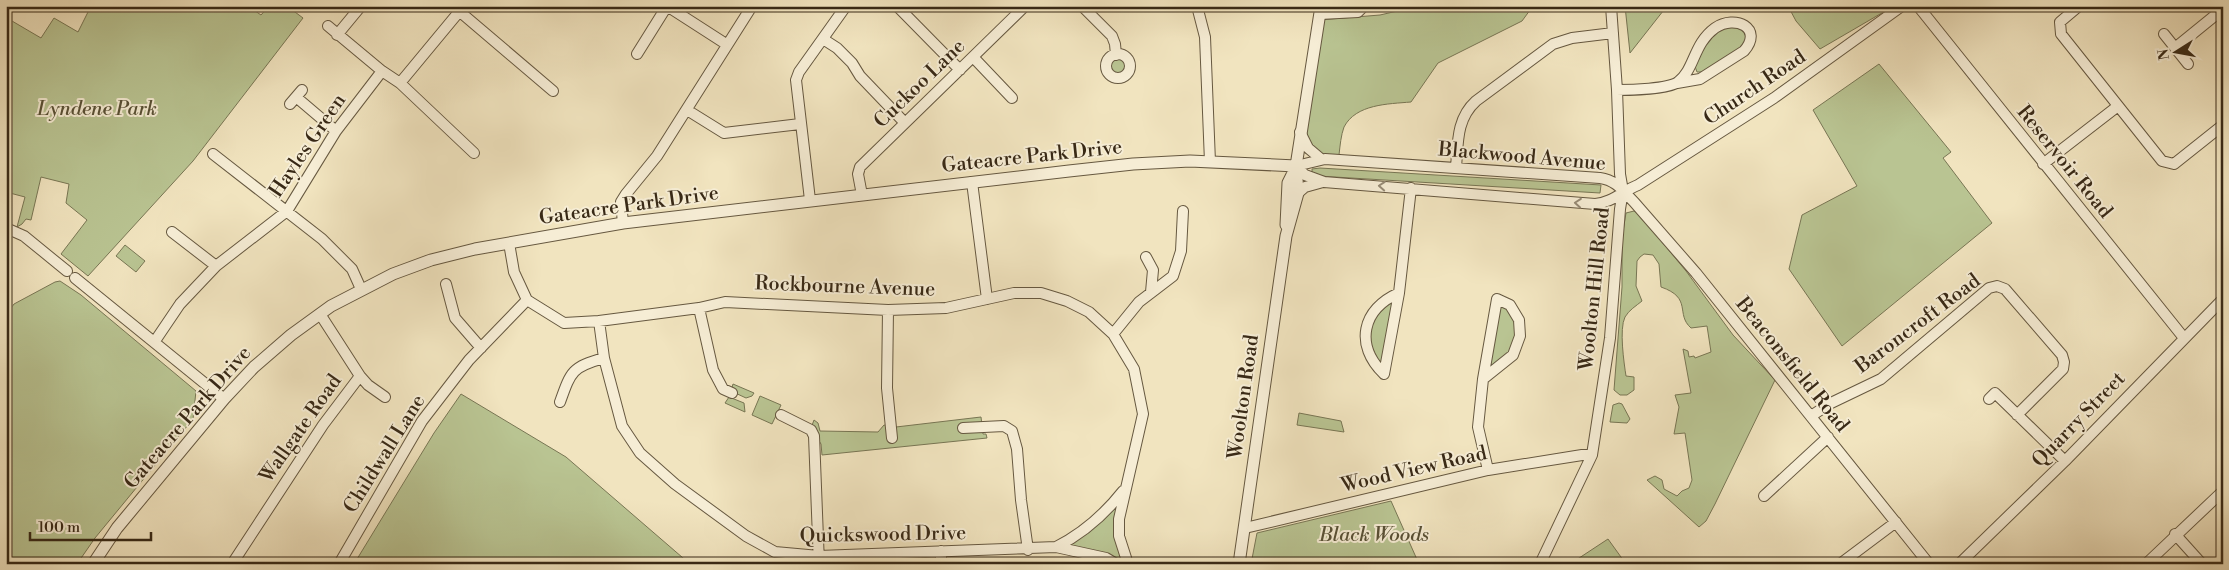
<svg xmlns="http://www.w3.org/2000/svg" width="2229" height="570" viewBox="0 0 2229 570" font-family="'Libre Bodoni',serif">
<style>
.green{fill:#b9c492;stroke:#787654}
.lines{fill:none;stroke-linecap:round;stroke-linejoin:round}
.minor-casing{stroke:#665840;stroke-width:12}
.tertiary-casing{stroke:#665840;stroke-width:13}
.minor{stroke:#f6edd5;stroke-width:10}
.tertiary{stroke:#f6edd5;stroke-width:11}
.oneway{stroke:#978b76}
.labels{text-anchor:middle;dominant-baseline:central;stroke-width:4;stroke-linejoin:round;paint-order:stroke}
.street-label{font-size:20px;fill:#382916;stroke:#f6edd5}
.park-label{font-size:20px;font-style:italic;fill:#585035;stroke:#f6edd5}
</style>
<rect width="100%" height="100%" fill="#f1e4bf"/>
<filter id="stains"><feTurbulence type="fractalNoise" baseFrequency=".004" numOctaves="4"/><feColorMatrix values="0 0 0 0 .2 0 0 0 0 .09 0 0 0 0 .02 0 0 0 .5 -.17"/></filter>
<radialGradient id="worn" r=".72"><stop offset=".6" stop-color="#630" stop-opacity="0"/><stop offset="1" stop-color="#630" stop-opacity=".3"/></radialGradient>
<path class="green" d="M91 6H248L261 15 269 6H287L303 18 193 161 88 276 61 254 87 220 66 203 69 184 41 177 31 220 26 219 22 224 17 227 25 197 6 192V29L12 21 41 38 54 18 78 32Z
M1419 6H1533L1522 21 1438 63 1411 102C1388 104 1356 104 1344 127 1341 135 1340 146 1339 155L1325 159 1302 152 1319 20 1380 15Z
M1625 6H1667L1630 53Z
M1788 6H1888L1887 10 1820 49 1796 21Z
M1728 25H1739L1749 37 1746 46 1707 72H1697C1688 53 1713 33 1728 25Z
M1110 66a8 8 0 1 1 16 0a8 8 0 1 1-16 0Z
M1879 64 1951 152 1943 158 1992 223 1842 346 1789 269 1802 215 1857 186 1813 110Z
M1320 168 1601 185 1600 193 1318 176 1312 173V169Z
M1634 211 1638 213 1686 271 1733 335 1775 380 1715 504 1706 521 1699 527 1647 480 1655 476 1662 480 1664 489 1677 496 1682 491 1689 488 1692 480 1685 433 1674 434 1679 407 1675 395 1691 393 1683 349 1688 351 1689 357 1694 356 1695 358 1711 352 1707 326 1691 328C1675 314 1693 298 1661 287L1659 264 1653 255 1644 254 1640 257 1637 261 1636 286 1642 301C1636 306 1629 310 1625 317 1619 329 1624 363 1626 376L1634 377V390L1627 395H1620L1614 390 1622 287V237L1626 213Z
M125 245 145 261 136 272 116 256Z
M60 281 81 295 196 391 193 419 95 538 77 564H6V315L14 304 55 282Z
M1396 297 1382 369C1363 332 1365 325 1396 297Z
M1499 302C1518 312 1522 335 1511 354 1506 361 1493 368 1486 374Z
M733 384 754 393 752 396 746 398 731 391Z
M461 394 566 457 690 564H354L434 433Z
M760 396 781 405 772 424 752 415Z
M729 397 744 403 745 412 725 403Z
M1619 403 1622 404 1630 419 1627 423 1610 422 1613 405Z
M1299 413 1341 421 1344 432 1297 425Z
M981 417 983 434H986L987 438 822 455 821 444 811 428 814 420 818 423 820 431 878 432 884 425 896 427Z
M1123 491V533L1130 564H1121L1059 546Z
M1391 501 1419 564H1251L1257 533Z
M1608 539 1626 564H1570Z"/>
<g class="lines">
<defs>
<path id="minor" d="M897 6 960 70
M1082 6 1112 36 1115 44 1116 55
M1197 6 1205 37 1210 162
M1902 6 1774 98 1638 185C1623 191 1611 203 1595 204L1324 182 1305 175 1296 166 1325 159 1600 178C1616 180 1623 191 1634 202L1696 273 1929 564
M1918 6 2184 338
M2079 6 2060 22 2061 34 2162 161 2174 164 2223 125
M459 11 553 91
M1320 14 1358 12 1364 6
M328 26 382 71 400 83 474 153
M2164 34 2188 64
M337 35 361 6
M823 39 837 48 852 63 860 76 905 123
M2175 48 2223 9
M637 54 667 6 726 44
M1106 66a12 12 0 1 1 24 0a12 12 0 1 1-24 0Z
M973 57 1012 98
M400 83 463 7
M1617 90C1631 90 1668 89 1678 82 1695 69 1693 44 1715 28 1735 14 1764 28 1744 51L1700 79 1677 83
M296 97 336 131
M290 104 302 90
M687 110 724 133 800 124
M1300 132 1308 148 1321 159
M213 154 322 239 352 269 361 289
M2043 164 2118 106
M1456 168C1458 144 1456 119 1476 101L1553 44 1572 38 1613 33
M972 182 987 299
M1298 193 1305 187 1323 182
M862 195 858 174 860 167 1025 6
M810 200 796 80 799 72 846 6
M623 223 621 202 626 194 657 156 752 6
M6 228 24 236 67 271
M172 232 216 266
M509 243 514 272 527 300 564 323 599 321 699 308 725 302 888 310 946 308 1014 293H1041L1067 301 1089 312 1113 334 1134 369 1143 414 1119 519V536L1128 564
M1146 257 1153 270 1151 292
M75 278 224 399
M446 284 455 318 481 348
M699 308 713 370 723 389 732 393
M888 310 887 388 892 438
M599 321 604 358 622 426 640 453 675 484 746 536 775 552 819 556 1056 547 1106 558 1116 564
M1113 334 1139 302 1173 276 1181 251 1183 211
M155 341 180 304 216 266 287 211 336 131 382 71
M1384 374 1399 293 1411 188
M1384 374C1354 345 1362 309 1399 293
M360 376 368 385 385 397
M1483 379 1513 355 1520 336 1519 320 1510 305 1497 299 1483 379 1478 427 1488 470
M1989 399 1995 393 2065 461
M560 402C571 371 572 367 604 358
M781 415 811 430 814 436 819 564
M1811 416 1831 403 1881 379 1989 288 1997 286 2005 289 2062 355 2064 362 2063 369 2017 415
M963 428 1004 426 1012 431 1017 449 1021 500 1028 550
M1764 496 1828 437
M1245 528 1488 470 1582 455H1592
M2175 534 2202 564
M1056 547C1084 533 1104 515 1123 491
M232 564 323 425 360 376 320 314
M339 564 422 421 469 360 527 300
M941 564V551
M1540 564 1592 455 1610 338 1620 209 1623 191 1620 174 1617 90 1611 6
M1840 564 1896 522
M1959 564 2065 461 2223 299
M2146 564 2223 491"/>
<path id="tertiary" d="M1286 225 1288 183 1295 169
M93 564 117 528 224 399 254 367 291 335 331 306 393 274 431 260 475 249 623 223 1069 171 1133 164 1190 161 1296 166
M1239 564 1286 236 1298 193 1296 166 1321 6"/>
</defs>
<use href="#minor" class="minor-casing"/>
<use href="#tertiary" class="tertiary-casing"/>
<use href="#minor" class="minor"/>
<use href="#tertiary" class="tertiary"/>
</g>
<defs><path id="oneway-chevron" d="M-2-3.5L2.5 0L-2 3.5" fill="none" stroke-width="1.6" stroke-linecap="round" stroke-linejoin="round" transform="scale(1.25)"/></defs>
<g class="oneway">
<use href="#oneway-chevron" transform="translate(1382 186) rotate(-176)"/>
<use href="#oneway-chevron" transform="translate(1578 203) rotate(-175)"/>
</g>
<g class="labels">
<g class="street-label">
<text transform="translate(920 84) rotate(-44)">Cuckoo Lane</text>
<text transform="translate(1755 88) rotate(-34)">Church Road</text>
<text transform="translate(308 146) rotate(-56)">Hayles Green</text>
<text transform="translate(1032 157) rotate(-6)">Gateacre Park Drive</text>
<text transform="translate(1522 157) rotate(5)">Blackwood Avenue</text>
<text transform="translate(2064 162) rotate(51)">Reservoir Road</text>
<text transform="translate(629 206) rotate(-8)">Gateacre Park Drive</text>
<text transform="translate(845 287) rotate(2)">Rockbourne Avenue</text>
<text transform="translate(1595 289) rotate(-84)">Woolton Hill Road</text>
<text transform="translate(1918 324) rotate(-37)">Baroncroft Road</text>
<text transform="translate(1792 365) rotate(51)">Beaconsfield Road</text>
<text transform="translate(1244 397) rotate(-82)">Woolton Road</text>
<text transform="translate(188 418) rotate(-49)">Gateacre Park Drive</text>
<text transform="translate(2079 420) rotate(-46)">Quarry Street</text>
<text transform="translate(301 429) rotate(-55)">Wallgate Road</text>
<text transform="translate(385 454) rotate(-58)">Childwall Lane</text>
<text transform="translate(1414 470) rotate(-13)">Wood View Road</text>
<text transform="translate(883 535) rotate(-1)">Quickswood Drive</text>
</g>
<g class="park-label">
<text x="97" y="109">Lyndene Park</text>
<text x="1374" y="535">Black Woods</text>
</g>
</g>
<rect width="2229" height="570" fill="none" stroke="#f1e4bf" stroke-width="25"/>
<rect x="8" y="8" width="2214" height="555" fill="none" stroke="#382916" stroke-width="2.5"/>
<rect x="12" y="12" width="2204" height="545" fill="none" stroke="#382916"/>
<g transform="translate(2176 52) rotate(259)" stroke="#f6edd5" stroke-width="4" paint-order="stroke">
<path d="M0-4L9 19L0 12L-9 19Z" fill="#382916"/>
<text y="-8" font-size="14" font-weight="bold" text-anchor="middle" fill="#382916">N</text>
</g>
<path d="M30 532v8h121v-8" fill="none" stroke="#382916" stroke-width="2.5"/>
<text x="38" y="532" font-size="15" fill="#382916" stroke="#f6edd5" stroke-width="4" paint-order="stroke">100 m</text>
<rect width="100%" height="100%" filter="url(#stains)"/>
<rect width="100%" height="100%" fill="url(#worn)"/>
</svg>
